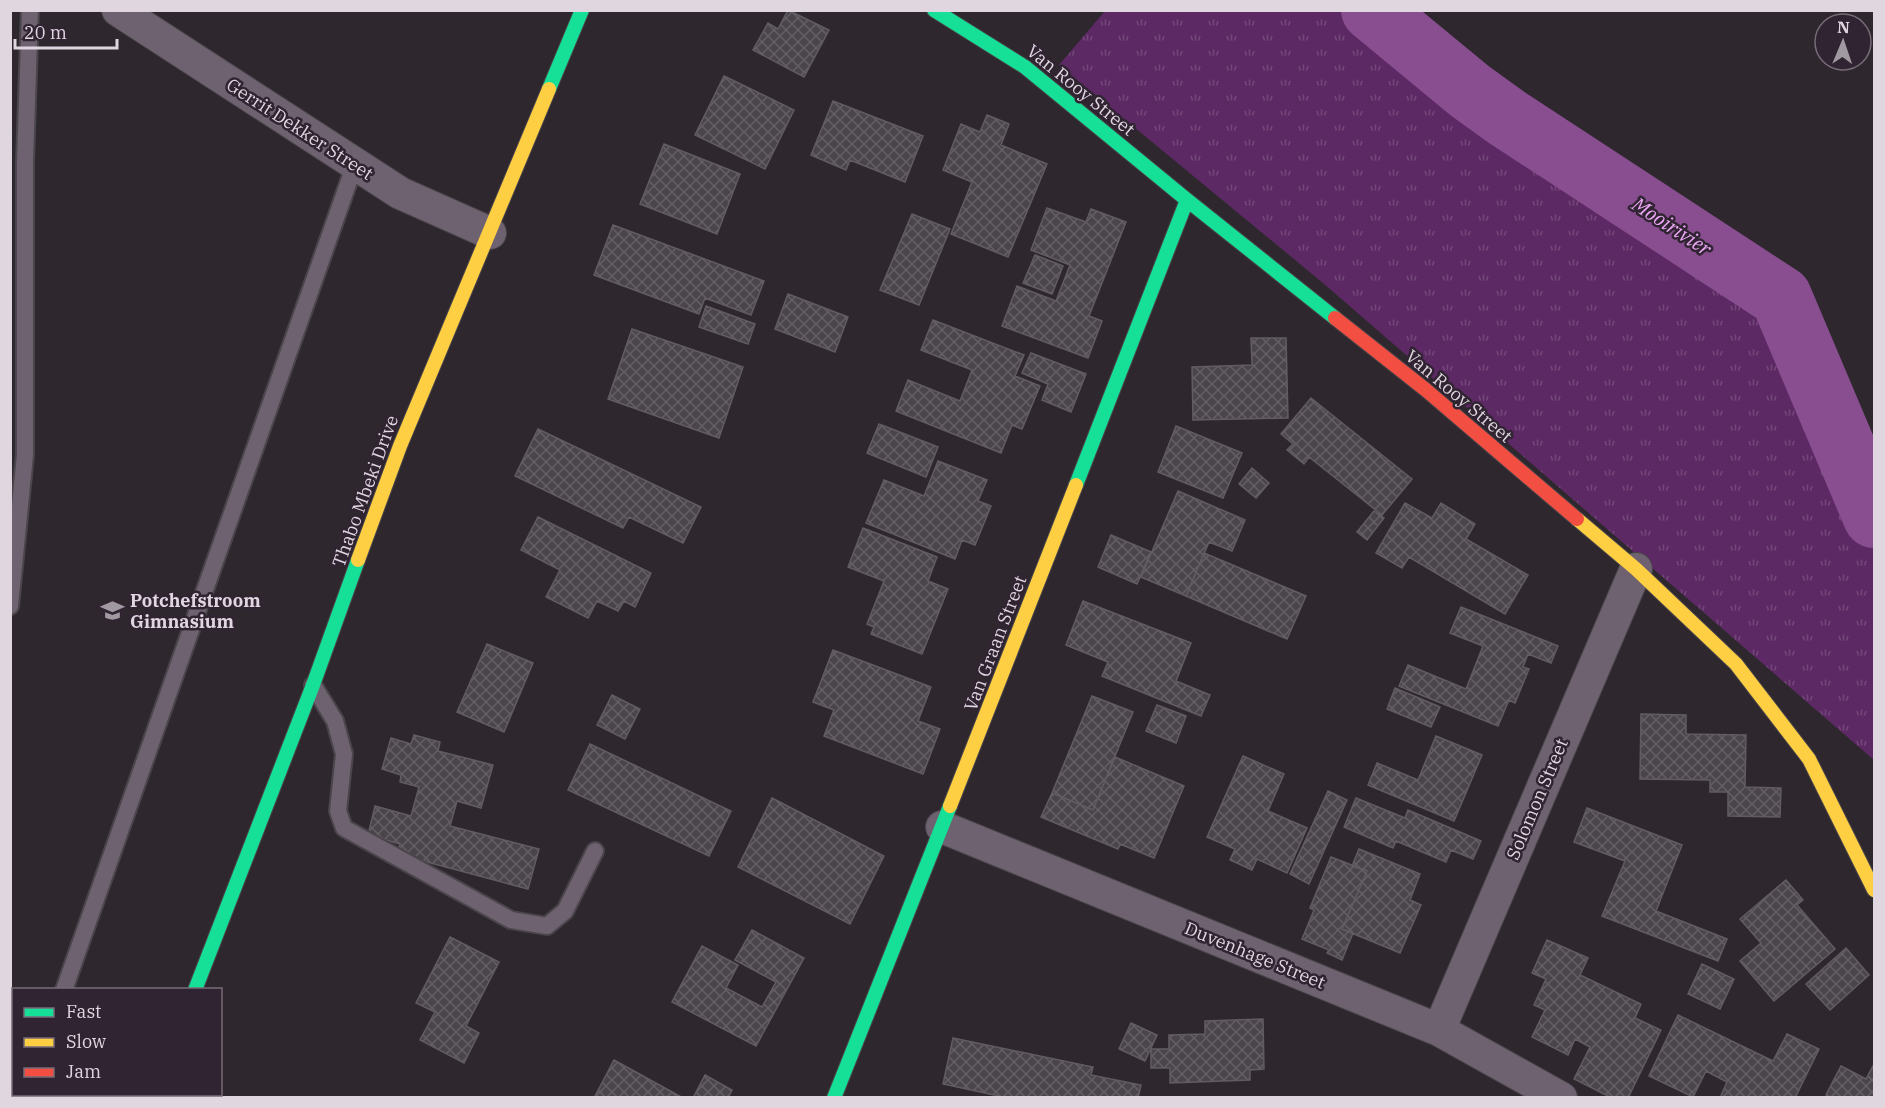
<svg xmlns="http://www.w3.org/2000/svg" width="1885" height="1108" viewBox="0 0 1885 1108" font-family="'IBM Plex Serif',serif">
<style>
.grass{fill:url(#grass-tufts)}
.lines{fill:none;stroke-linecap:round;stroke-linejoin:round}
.river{stroke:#884e90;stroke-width:62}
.building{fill:url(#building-cross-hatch);stroke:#625c62;stroke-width:1.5}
.lane-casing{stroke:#49454a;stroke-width:20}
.street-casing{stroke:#49454a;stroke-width:34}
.fast-casing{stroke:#49454a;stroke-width:16}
.slow-casing{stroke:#49454a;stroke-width:16}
.jam-casing{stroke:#49454a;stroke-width:16}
.lane{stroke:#6f6270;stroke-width:16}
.street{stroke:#6f6270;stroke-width:32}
.fast{stroke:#16e098;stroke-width:14}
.slow{stroke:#ffcf43;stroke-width:14}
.jam{stroke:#f24e42;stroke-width:14}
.labels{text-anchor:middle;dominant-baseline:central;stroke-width:5;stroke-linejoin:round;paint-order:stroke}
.street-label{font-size:18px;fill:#dfd6e0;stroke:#312432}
.poi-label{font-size:18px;font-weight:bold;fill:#dfd6e0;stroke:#312432;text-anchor:start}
.water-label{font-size:20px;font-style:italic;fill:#eba7f4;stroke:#312432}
</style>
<defs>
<pattern id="grass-tufts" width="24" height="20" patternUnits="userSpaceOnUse" patternTransform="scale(1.5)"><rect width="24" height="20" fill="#5d2964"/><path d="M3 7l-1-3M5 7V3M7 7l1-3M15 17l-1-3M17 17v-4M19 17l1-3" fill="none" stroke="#74477a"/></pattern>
<pattern id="building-cross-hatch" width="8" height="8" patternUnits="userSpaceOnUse" patternTransform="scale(1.5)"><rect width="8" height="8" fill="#4a454b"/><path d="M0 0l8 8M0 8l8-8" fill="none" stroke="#645f65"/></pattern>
</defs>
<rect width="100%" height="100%" fill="#2e282e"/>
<path class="grass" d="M1105 11H1372L1470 91 1506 117 1781 297 1874 517V760L1323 283 1059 65Z"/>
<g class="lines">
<path class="river" d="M1372 10 1470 91 1506 117 1781 297 1874 517"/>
</g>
<path class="building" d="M788 10 829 30 804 77 753 50 768 23 778 29Z
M724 76 794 110 765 169 695 135Z
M833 101 923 136 905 182 850 160 846 170 811 155Z
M987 115 1009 124 1001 145 1047 164 1008 257 951 234 972 182 943 170 961 124 980 132Z
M664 144 740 174 717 234 640 204Z
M1047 208 1086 222 1091 209 1126 222 1089 316 1102 321 1088 358 1002 326 1017 286 1056 301 1070 265 1031 250Z
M912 214 950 229 919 305 880 290Z
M613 225 764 281 751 315 705 298 699 314 594 275Z
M1035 255 1063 266 1052 294 1023 283Z
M788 294 848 317 835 352 775 329Z
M706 306 755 324 748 344 699 327Z
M933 320 1024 355 1015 376 1040 386 1022 429 1012 425 1001 453 896 411 908 380 960 401 972 370 921 350Z
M632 329 743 367 719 438 608 399Z
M1251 338H1286L1288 418 1193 420 1192 367 1252 365Z
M1031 353 1086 374 1071 412 1042 400 1048 384 1022 373Z
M1311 398 1412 479 1382 515 1309 457 1304 464 1287 450 1293 444 1281 434Z
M879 424 938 447 926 477 867 453Z
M1176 426 1242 453 1223 498 1158 472Z
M538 429 701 507 683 543 629 517 623 528 515 476Z
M938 461 987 480 978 501 991 506 975 545 962 540 955 559 866 523 884 480 924 496Z
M1252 468 1269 483 1256 498 1239 484Z
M1178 491 1245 520 1232 551 1209 542 1186 596 1141 577Z
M1405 503 1432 518 1441 503 1475 524 1466 539 1528 575 1505 614 1409 557 1402 568 1376 553Z
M1374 511 1384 518 1367 540 1357 532Z
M538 517 651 573 635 607 624 601 618 611 597 601 588 618 546 597 560 570 521 550Z
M863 528 937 557 928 581 948 589 922 654 871 634 874 627 867 624 884 581 848 567Z
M1111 535 1151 552 1137 584 1098 567Z
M1204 553 1306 596 1287 639 1186 596Z
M1083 601 1191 643 1176 681 1210 695 1201 716 1102 676 1108 662 1066 645Z
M1461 607 1558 646 1551 663 1528 654 1523 667 1529 669 1515 703 1509 700 1498 726 1399 686 1408 665 1466 689 1483 646 1450 633Z
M487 644 533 663 504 732 457 712Z
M833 650 931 687 918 721 940 729 923 774 824 736 834 710 813 702Z
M1395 688 1440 707 1431 727 1387 709Z
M612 695 640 709 625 739 597 725Z
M1092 696 1133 712 1093 810 1052 793Z
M1157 705 1186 716 1176 743 1146 731Z
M1641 714 1686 715V734L1746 735 1745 787 1781 788 1780 817 1728 816V792H1710V780L1640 779Z
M414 735 440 742 438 751 493 765 481 808 457 801 450 826 539 849 528 889 397 854 400 844 368 835 375 806 411 816 419 787 400 782 401 775 382 769 391 738 411 744Z
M1436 736 1482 755 1454 821 1368 785 1377 763 1418 780Z
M590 744 731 811 709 856 568 790Z
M1243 756 1284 774 1268 811 1307 828 1287 873 1257 859 1252 870 1230 860 1235 849 1207 837Z
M1115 757 1184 786 1154 858 1120 844 1118 849 1041 817 1052 793 1093 810Z
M1328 791 1347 800 1309 884 1290 874Z
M772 798 884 856 850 924 738 867Z
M1356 798 1405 818 1408 810 1481 841 1473 859 1451 850 1446 862 1396 841 1393 848 1344 827Z
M1587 808 1682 845 1656 911 1727 939 1718 961 1602 916 1625 861 1574 842Z
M1359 849 1420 874 1410 900 1421 905 1400 953 1342 929 1367 871 1352 866Z
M1331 857 1367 871 1342 929 1353 933 1342 960 1327 953 1329 950 1302 939 1314 910 1310 908Z
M1786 880 1803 900 1797 905 1835 949 1774 1001 1740 961 1761 943 1740 919Z
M752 930 804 958 756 1046 672 1002 702 946 738 965 726 988 762 1007 776 982 735 960Z
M450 937 499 962 466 1026 479 1033 464 1063 420 1040 435 1012 416 1003Z
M1547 940 1588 958 1580 975 1641 1004 1635 1018 1661 1030 1628 1098H1612L1574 1079 1590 1047 1575 1039 1568 1055 1532 1037 1545 1010 1534 1005 1546 979 1532 973Z
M1846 948 1869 975 1830 1010 1806 984Z
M1702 964 1734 979 1720 1009 1688 994Z
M1678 1015 1773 1061 1787 1034 1819 1049 1795 1098H1720L1727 1082 1706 1071 1693 1097 1649 1076Z
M1263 1019 1264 1069 1250 1070V1080L1170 1083V1068H1151V1049H1169V1035L1205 1034V1021Z
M1131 1023 1157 1035 1145 1061 1119 1049Z
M953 1038 1093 1067 1091 1075 1141 1085 1138 1098H1008L943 1084Z
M614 1060 683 1098H594Z
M1841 1066 1866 1079 1873 1066 1874 1067V1098H1832L1826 1095Z
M705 1075 732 1090 728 1098H693Z"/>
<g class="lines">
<defs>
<path id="lane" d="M10 606 25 455V162L30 10
M313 685 335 721 344 754 338 811 344 828 511 920 547 926 565 911 595 851
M64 990 355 164
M26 1098 27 1094"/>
<path id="street" d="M118 10 400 193 490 233
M942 827 1439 1030 1561 1098
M1439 1030 1636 569"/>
<path id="fast" d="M934 10 1025 67 1187 200 1335 318
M549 89 582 10
M1076 485 1187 200
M195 990 313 685 358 560
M153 1098 155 1094
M834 1098 950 806"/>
<path id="slow" d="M1577 519 1636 569 1736 664 1809 759 1874 890
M358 560 400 446 549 89
M950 806 1076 485"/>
<path id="jam" d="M1335 318 1426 390 1577 519"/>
</defs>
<use href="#lane" class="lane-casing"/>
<use href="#street" class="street-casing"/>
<use href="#fast" class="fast-casing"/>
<use href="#slow" class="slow-casing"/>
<use href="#jam" class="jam-casing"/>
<use href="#lane" class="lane"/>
<use href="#street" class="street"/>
<use href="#fast" class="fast"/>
<use href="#slow" class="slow"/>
<use href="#jam" class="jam"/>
</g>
<defs>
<symbol id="school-bare" viewBox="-9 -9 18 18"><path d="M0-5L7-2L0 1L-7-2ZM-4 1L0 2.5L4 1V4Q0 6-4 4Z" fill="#a199a2" stroke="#312432" stroke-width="2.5" paint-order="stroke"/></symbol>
</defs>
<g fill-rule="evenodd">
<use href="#school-bare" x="96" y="594" width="33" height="33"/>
</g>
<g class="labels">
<g class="street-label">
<text transform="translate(1081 90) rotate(39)">Van Rooy Street</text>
<text transform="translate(300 129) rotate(33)">Gerrit Dekker Street</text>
<text transform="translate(1459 396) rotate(40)">Van Rooy Street</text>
<text transform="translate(365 491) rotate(-70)">Thabo Mbeki Drive</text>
<text transform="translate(995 643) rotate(-69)">Van Graan Street</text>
<text transform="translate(1537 799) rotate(-67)">Solomon Street</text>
<text transform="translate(1255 955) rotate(22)">Duvenhage Street</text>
</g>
<g class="poi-label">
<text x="130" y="600">Potchefstroom<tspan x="130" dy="21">Gimnasium</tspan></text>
</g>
<g class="water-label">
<text transform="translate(1672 226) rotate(33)">Mooirivier</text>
</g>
</g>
<rect width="1885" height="1108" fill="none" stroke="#dfd6e0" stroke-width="24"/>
<rect x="12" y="988" width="210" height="108" fill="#312432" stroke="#776b78" stroke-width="1.5"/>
<rect x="24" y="1008" width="30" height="9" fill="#16e098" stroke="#776b78" stroke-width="1.5"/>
<text x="66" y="1018" font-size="18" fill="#dfd6e0">Fast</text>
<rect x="24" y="1038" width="30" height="9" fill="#ffcf43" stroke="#776b78" stroke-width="1.5"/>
<text x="66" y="1048" font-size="18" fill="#dfd6e0">Slow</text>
<rect x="24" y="1068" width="30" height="9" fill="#f24e42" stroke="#776b78" stroke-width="1.5"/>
<text x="66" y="1078" font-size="18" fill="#dfd6e0">Jam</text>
<g transform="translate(1843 42) rotate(2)"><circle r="28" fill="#312432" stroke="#776b78" stroke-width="1.5"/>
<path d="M0-4.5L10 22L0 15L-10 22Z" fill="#a199a2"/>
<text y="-9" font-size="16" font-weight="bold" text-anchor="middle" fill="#dfd6e0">N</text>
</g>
<path d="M15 39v9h102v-9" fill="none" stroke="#dfd6e0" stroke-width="3"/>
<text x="24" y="39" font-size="18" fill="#dfd6e0" stroke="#312432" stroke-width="4.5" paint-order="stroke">20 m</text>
</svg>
